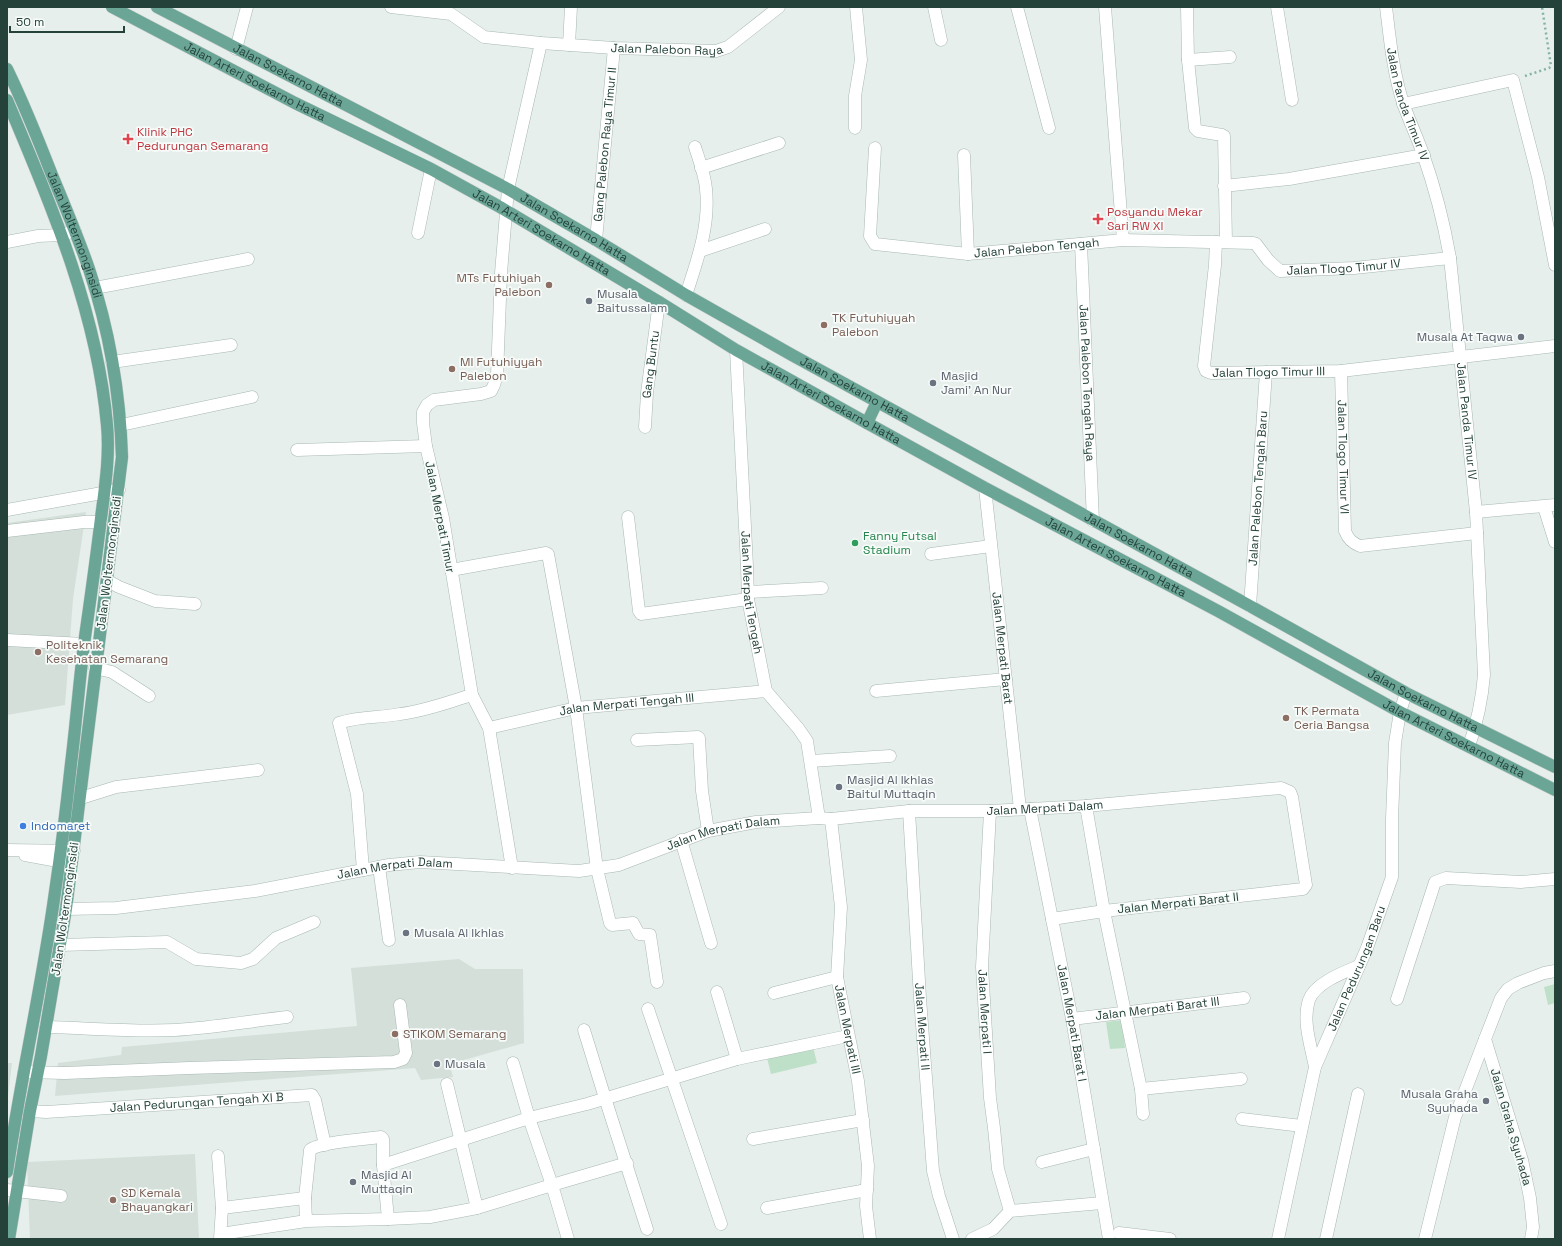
<svg xmlns="http://www.w3.org/2000/svg" width="1562" height="1246" viewBox="0 0 1562 1246" font-family="'Space Grotesk',sans-serif">
<style>
.built{fill:#d4dfda}
.park{fill:#bfe0c8}
.lines{fill:none;stroke-linecap:round;stroke-linejoin:round}
.minor-casing{stroke:#a8b8b2;stroke-width:13}
.major-casing{stroke:#c2cac8;stroke-width:13}
.path{stroke:#86b3a5;stroke-width:2.5;stroke-dasharray:2 3;stroke-linecap:butt}
.minor{stroke:#fff;stroke-width:12}
.major{stroke:#6aa596;stroke-width:12}
.health-dot{fill:#e0444e;stroke:#f7fbf9;stroke-width:1.5}
.education-dot{fill:#8d6e63;stroke:#f7fbf9;stroke-width:1.5}
.worship-dot{fill:#6b7280;stroke:#f7fbf9;stroke-width:1.5}
.leisure-dot{fill:#2e9e5b;stroke:#f7fbf9;stroke-width:1.5}
.shop-dot{fill:#3f7fe0;stroke:#f7fbf9;stroke-width:1.5}
.labels{text-anchor:middle;dominant-baseline:central;stroke-width:3.5;stroke-linejoin:round;paint-order:stroke}
.street-label{font-size:12px;fill:#24423a;stroke:#f7fbf9}
.health-label{font-size:12px;fill:#be3a42;stroke:#f7fbf9;text-anchor:start}
.education-label{font-size:12px;fill:#785e54;stroke:#f7fbf9;text-anchor:start}
.worship-label{font-size:12px;fill:#5b616d;stroke:#f7fbf9;text-anchor:start}
.leisure-label{font-size:12px;fill:#27864d;stroke:#f7fbf9;text-anchor:start}
.shop-label{font-size:12px;fill:#366cbe;stroke:#f7fbf9;text-anchor:start}
</style>
<rect width="100%" height="100%" fill="#e6efeb"/>
<path class="built" d="M86 512 73 599 65 705 7 715V523Z
M459 959 475 969H523L524 1043 453 1063 451 1070 453 1077 421 1080 415 1068 55 1096 58 1063 121 1055 122 1047 357 1026 351 968Z
M7 1063H12L7 1104Z
M195 1154 199 1239H30L27 1162Z"/>
<path class="park" d="M1555 984V1003L1548 1005 1544 987Z
M1122 1020 1125 1048 1110 1049 1106 1022Z
M813 1047 817 1063 771 1074 767 1058Z"/>
<g class="lines">
<defs>
<g id="minor">
<path id="s1" d="M391 7 451 14 484 37 541 43 614 48 716 51 728 47 779 7"/>
<path d="M934 7 941 40"/>
<path d="M1017 7 1049 128"/>
<path d="M1105 7 1123 240"/>
<path d="M1187 7 1188 60 1195 128 1198 131 1222 135 1224 136 1226 242"/>
<path d="M1277 7 1292 100"/>
<path id="s2" d="M1386 7C1390 40 1393 72 1403 103 1409 120 1417 137 1423 154 1435 188 1444 223 1450 258L1476 512 1484 675C1482 699 1477 723 1469 746"/>
<path d="M569 45 571 7"/>
<path d="M236 49 247 7"/>
<path d="M1188 60 1230 57"/>
<path d="M1403 104 1513 80 1538 177 1555 265"/>
<path d="M855 128V96L861 60 856 7"/>
<path id="s3" d="M875 148 870 236 875 244 968 254 1123 240 1253 243 1256 244 1268 260 1280 271 1354 268 1450 258"/>
<path d="M964 155 968 254"/>
<path d="M701 168 779 143"/>
<path d="M1224 186 1289 179 1424 155"/>
<path d="M418 233 431 169"/>
<path id="s4" d="M596 240 614 48"/>
<path d="M7 242 38 236 61 235 75 231"/>
<path id="s5" d="M1216 242 1215 265 1204 366 1206 371 1211 373 1341 371 1555 346"/>
<path id="s6" d="M1081 244 1093 521"/>
<path d="M700 251 765 229"/>
<path d="M95 288 248 259"/>
<path d="M686 295C697 261 710 226 706 189 705 175 699 160 695 147"/>
<path id="s7" d="M736 350 747 566 748 599 766 691 798 728 807 741 819 818"/>
<path d="M112 362 231 345"/>
<path id="s8" d="M1341 371 1345 531C1348 539 1352 543 1360 546L1477 533"/>
<path d="M121 425 252 397"/>
<path id="s9" d="M645 427 647 393 659 302"/>
<path d="M297 450 426 446"/>
<path id="s10" d="M985 488 1020 809"/>
<path d="M1544 507 1555 542"/>
<path d="M7 510 119 490"/>
<path d="M1476 512 1555 505"/>
<path d="M628 517 639 611 641 614 748 599"/>
<path d="M7 531 84 522H101"/>
<path d="M931 554 991 546"/>
<path d="M451 570 546 553 548 554 576 708 597 869 610 923 612 925 633 923 639 934 650 935 657 982"/>
<path d="M108 581 119 587 155 601 195 604"/>
<path d="M748 592 822 588"/>
<path id="s11" d="M1250 606 1266 372"/>
<path d="M7 640 84 644"/>
<path d="M95 668 112 672 149 696"/>
<path d="M876 691 1006 679"/>
<path id="s12" d="M489 728 576 708 766 691"/>
<path d="M637 740 698 737 699 738 702 791 708 831"/>
<path d="M811 761 890 756"/>
<path d="M81 798 116 787 258 770"/>
<path d="M1086 806 1104 911 1141 1089 1143 1114"/>
<path id="s13" d="M1030 809 1072 1019 1109 1239"/>
<path id="s14" d="M909 811 920 998 933 1171 939 1196 953 1239"/>
<path id="s15" d="M990 811 982 967 990 1098 994 1128 998 1169 1010 1211"/>
<path id="s16" d="M831 819 841 907 837 977 858 1081 868 1166 866 1206 870 1239"/>
<path d="M681 840 711 943"/>
<path d="M7 850 74 851"/>
<path d="M25 855 69 863"/>
<path d="M379 867 389 940"/>
<path d="M512 868 489 728 472 695 443 518 426 446 423 423V412L427 405 434 400 481 394 491 391 494 385 497 375 501 273 508 189 541 43"/>
<path d="M363 870 357 794 339 723C359 716 380 718 400 714 425 711 448 702 472 695"/>
<path id="s17" d="M66 909 116 908 255 891 389 865 420 862 579 871 619 865 708 831 756 822 819 818 831 819 909 811H990L1086 806 1281 788 1290 792 1292 797 1306 885 1303 889 1104 911 1052 919"/>
<path d="M60 945 167 942 196 959 241 963 253 959 276 938 314 922"/>
<path d="M717 992 737 1059"/>
<path d="M774 993 837 977"/>
<path d="M1397 999 1435 882 1446 878 1521 882 1555 879"/>
<path d="M648 1009 721 1224"/>
<path id="s18" d="M1072 1019 1244 998"/>
<path d="M46 1027C89 1028 131 1032 175 1030 212 1028 250 1021 287 1017"/>
<path d="M584 1030 605 1098 647 1229"/>
<path d="M513 1063 529 1118 552 1185 627 1163"/>
<path d="M1315 1067C1311 1046 1302 1021 1309 1000 1315 983 1344 972 1359 966"/>
<path d="M24 1072 65 1073 189 1068 394 1062 403 1059 406 1053 400 1005"/>
<path d="M447 1084 477 1208"/>
<path d="M1141 1089 1241 1079"/>
<path id="s19" d="M30 1111 46 1112 312 1095 315 1100 325 1145"/>
<path d="M1242 1119 1302 1126"/>
<path d="M753 1139 863 1120"/>
<path d="M218 1156 222 1208 220 1239"/>
<path d="M1042 1162 1094 1149"/>
<path d="M383 1165 529 1118 587 1104 737 1059 848 1036"/>
<path d="M7 1190 61 1196"/>
<path d="M222 1208 305 1198"/>
<path d="M767 1208 867 1190"/>
<path d="M388 1219 430 1217 477 1208 552 1185 568 1239"/>
<path d="M1119 1233 1170 1239"/>
<path d="M221 1234 306 1221 388 1219 383 1165V1139L381 1137C367 1139 319 1142 310 1150L305 1198 306 1221"/>
<path d="M972 1239 993 1229 1010 1211 1102 1203"/>
<path id="s20" d="M1278 1239 1315 1067 1367 948 1392 877V819L1395 743 1400 712 1406 693"/>
<path d="M1326 1239 1358 1094"/>
<path d="M1425 1239 1455 1117 1485 1039"/>
<path d="M1531 1239 1533 1227 1530 1198 1522 1160 1485 1039 1501 998 1508 989 1518 983 1544 973 1555 971"/>
</g>
<g id="major">
<path id="s21" d="M112 7 295 103 431 169 500 207 659 302 736 350 867 423 985 488 1218 611 1400 712 1555 790"/>
<path id="s22" d="M157 7 508 189 596 240 686 295 792 355 1250 606 1406 693 1555 767"/>
<path id="s23" d="M7 69C24 104 38 139 52 175 65 206 78 237 89 269 109 329 120 393 122 457L66 909 41 1056 30 1111 9 1239"/>
<path d="M7 100C51 205 97 311 107 425 110 456 105 487 101 518 96 560 90 602 84 644 79 684 76 724 71 764 66 811 60 859 53 906 40 995 20 1083 7 1172"/>
<path d="M867 423 877 402"/>
</g>
</defs>
<use href="#minor" class="minor-casing"/>
<use href="#major" class="major-casing"/>
<path class="path" d="M1525 76 1549 68 1551 66 1542 7"/>
<use href="#minor" class="minor"/>
<use href="#major" class="major"/>
</g>
<g class="health-dot">
<path d="M126 133h4v4h4v4h-4v4h-4v-4h-4v-4h4z"/>
<path d="M1096 213h4v4h4v4h-4v4h-4v-4h-4v-4h4z"/>
</g>
<g class="education-dot">
<circle cx="549" cy="285" r="4"/>
<circle cx="824" cy="325" r="4"/>
<circle cx="452" cy="369" r="4"/>
<circle cx="38" cy="652" r="4"/>
<circle cx="1286" cy="718" r="4"/>
<circle cx="395" cy="1034" r="4"/>
<circle cx="113" cy="1200" r="4"/>
</g>
<g class="worship-dot">
<circle cx="589" cy="301" r="4"/>
<circle cx="1521" cy="337" r="4"/>
<circle cx="933" cy="383" r="4"/>
<circle cx="839" cy="787" r="4"/>
<circle cx="406" cy="933" r="4"/>
<circle cx="437" cy="1064" r="4"/>
<circle cx="1486" cy="1101" r="4"/>
<circle cx="353" cy="1182" r="4"/>
</g>
<circle class="leisure-dot" cx="855" cy="543" r="4"/>
<circle class="shop-dot" cx="23" cy="826" r="4"/>
<g class="labels">
<g class="street-label">
<text stroke="none"><textPath href="#s1" startOffset="284">Jalan Palebon Raya</textPath></text>
<text stroke="none"><textPath href="#s22" startOffset="148">Jalan Soekarno Hatta</textPath></text>
<text stroke="none"><textPath href="#s21" startOffset="161">Jalan Arteri Soekarno Hatta</textPath></text>
<text stroke="none"><textPath href="#s2" startOffset="100">Jalan Panda Timur IV</textPath></text>
<text stroke="none"><textPath href="#s4" startOffset="96">Gang Palebon Raya Timur II</textPath></text>
<text stroke="none"><textPath href="#s22" startOffset="472">Jalan Soekarno Hatta</textPath></text>
<text stroke="none"><textPath href="#s21" startOffset="485">Jalan Arteri Soekarno Hatta</textPath></text>
<text stroke="none"><textPath href="#s23" startOffset="179">Jalan Woltermonginsidi</textPath></text>
<text stroke="none"><textPath href="#s3" startOffset="260">Jalan Palebon Tengah</textPath></text>
<text stroke="none"><textPath href="#s3" startOffset="580">Jalan Tlogo Timur IV</textPath></text>
<text stroke="none"><textPath href="#s9" startOffset="63">Gang Buntu</textPath></text>
<text stroke="none"><textPath href="#s5" startOffset="193">Jalan Tlogo Timur III</textPath></text>
<text stroke="none"><textPath href="#s6" startOffset="139">Jalan Palebon Tengah Raya</textPath></text>
<text stroke="none"><textPath href="#s22" startOffset="796">Jalan Soekarno Hatta</textPath></text>
<text stroke="none"><textPath href="#s21" startOffset="821">Jalan Arteri Soekarno Hatta</textPath></text>
<text stroke="none"><textPath href="#s2" startOffset="424">Jalan Panda Timur IV</textPath></text>
<text stroke="none"><textPath href="#s8" startOffset="86">Jalan Tlogo Timur VI</textPath></text>
<text stroke="none"><textPath href="#s11" startOffset="118">Jalan Palebon Tengah Baru</textPath></text>
<text transform="translate(440 517) rotate(79)">Jalan Merpati Timur</text>
<text stroke="none"><textPath href="#s22" startOffset="1120">Jalan Soekarno Hatta</textPath></text>
<text stroke="none"><textPath href="#s21" startOffset="1145">Jalan Arteri Soekarno Hatta</textPath></text>
<text transform="translate(109 563) rotate(-83)">Jalan Woltermonginsidi</text>
<text stroke="none"><textPath href="#s7" startOffset="243">Jalan Merpati Tengah</textPath></text>
<text stroke="none"><textPath href="#s10" startOffset="161">Jalan Merpati Barat</textPath></text>
<text stroke="none"><textPath href="#s22" startOffset="1444">Jalan Soekarno Hatta</textPath></text>
<text stroke="none"><textPath href="#s12" startOffset="140">Jalan Merpati Tengah III</textPath></text>
<text stroke="none"><textPath href="#s21" startOffset="1529">Jalan Arteri Soekarno Hatta</textPath></text>
<text stroke="none"><textPath href="#s17" startOffset="991">Jalan Merpati Dalam</textPath></text>
<text stroke="none"><textPath href="#s17" startOffset="667">Jalan Merpati Dalam</textPath></text>
<text stroke="none"><textPath href="#s17" startOffset="332">Jalan Merpati Dalam</textPath></text>
<text transform="translate(1178 903) rotate(-6)">Jalan Merpati Barat II</text>
<text transform="translate(65 909) rotate(-82)">Jalan Woltermonginsidi</text>
<text stroke="none"><textPath href="#s20" startOffset="283">Jalan Pedurungan Baru</textPath></text>
<text stroke="none"><textPath href="#s18" startOffset="86">Jalan Merpati Barat III</textPath></text>
<text stroke="none"><textPath href="#s15" startOffset="201">Jalan Merpati I</textPath></text>
<text stroke="none"><textPath href="#s13" startOffset="218">Jalan Merpati Barat I</textPath></text>
<text stroke="none"><textPath href="#s14" startOffset="216">Jalan Merpati II</textPath></text>
<text stroke="none"><textPath href="#s16" startOffset="212">Jalan Merpati III</textPath></text>
<text stroke="none"><textPath href="#s19" startOffset="167">Jalan Pedurungan Tengah XI B</textPath></text>
<text transform="translate(1511 1127) rotate(74)">Jalan Graha Syuhada</text>
</g>
<g class="health-label">
<text x="137" y="132">Klinik PHC<tspan x="137" dy="14">Pedurungan Semarang</tspan></text>
<text x="1107" y="212">Posyandu Mekar<tspan x="1107" dy="14">Sari RW XI</tspan></text>
</g>
<g class="education-label">
<text x="541" y="278" text-anchor="end">MTs Futuhiyah<tspan x="541" dy="14">Palebon</tspan></text>
<text x="832" y="318">TK Futuhiyyah<tspan x="832" dy="14">Palebon</tspan></text>
<text x="460" y="362">MI Futuhiyyah<tspan x="460" dy="14">Palebon</tspan></text>
<text x="46" y="645">Politeknik<tspan x="46" dy="14">Kesehatan Semarang</tspan></text>
<text x="1294" y="711">TK Permata<tspan x="1294" dy="14">Ceria Bangsa</tspan></text>
<text x="403" y="1034">STIKOM Semarang</text>
<text x="121" y="1193">SD Kemala<tspan x="121" dy="14">Bhayangkari</tspan></text>
</g>
<g class="worship-label">
<text x="597" y="294">Musala<tspan x="597" dy="14">Baitussalam</tspan></text>
<text x="1513" y="337" text-anchor="end">Musala At Taqwa</text>
<text x="941" y="376">Masjid<tspan x="941" dy="14">Jami' An Nur</tspan></text>
<text x="847" y="780">Masjid Al Ikhlas<tspan x="847" dy="14">Baitul Muttaqin</tspan></text>
<text x="414" y="933">Musala Al Ikhlas</text>
<text x="445" y="1064">Musala</text>
<text x="1478" y="1094" text-anchor="end">Musala Graha<tspan x="1478" dy="14">Syuhada</tspan></text>
<text x="361" y="1175">Masjid Al<tspan x="361" dy="14">Muttaqin</tspan></text>
</g>
<g class="leisure-label">
<text x="863" y="536">Fanny Futsal<tspan x="863" dy="14">Stadium</tspan></text>
</g>
<g class="shop-label">
<text x="31" y="826">Indomaret</text>
</g>
</g>
<rect width="1562" height="1246" fill="none" stroke="#24423a" stroke-width="16"/>
<path d="M10 26v6h114v-6" fill="none" stroke="#24423a" stroke-width="2"/>
<text x="16" y="26" font-size="12" fill="#24423a" stroke="#f7fbf9" stroke-width="3" paint-order="stroke">50 m</text>
</svg>
